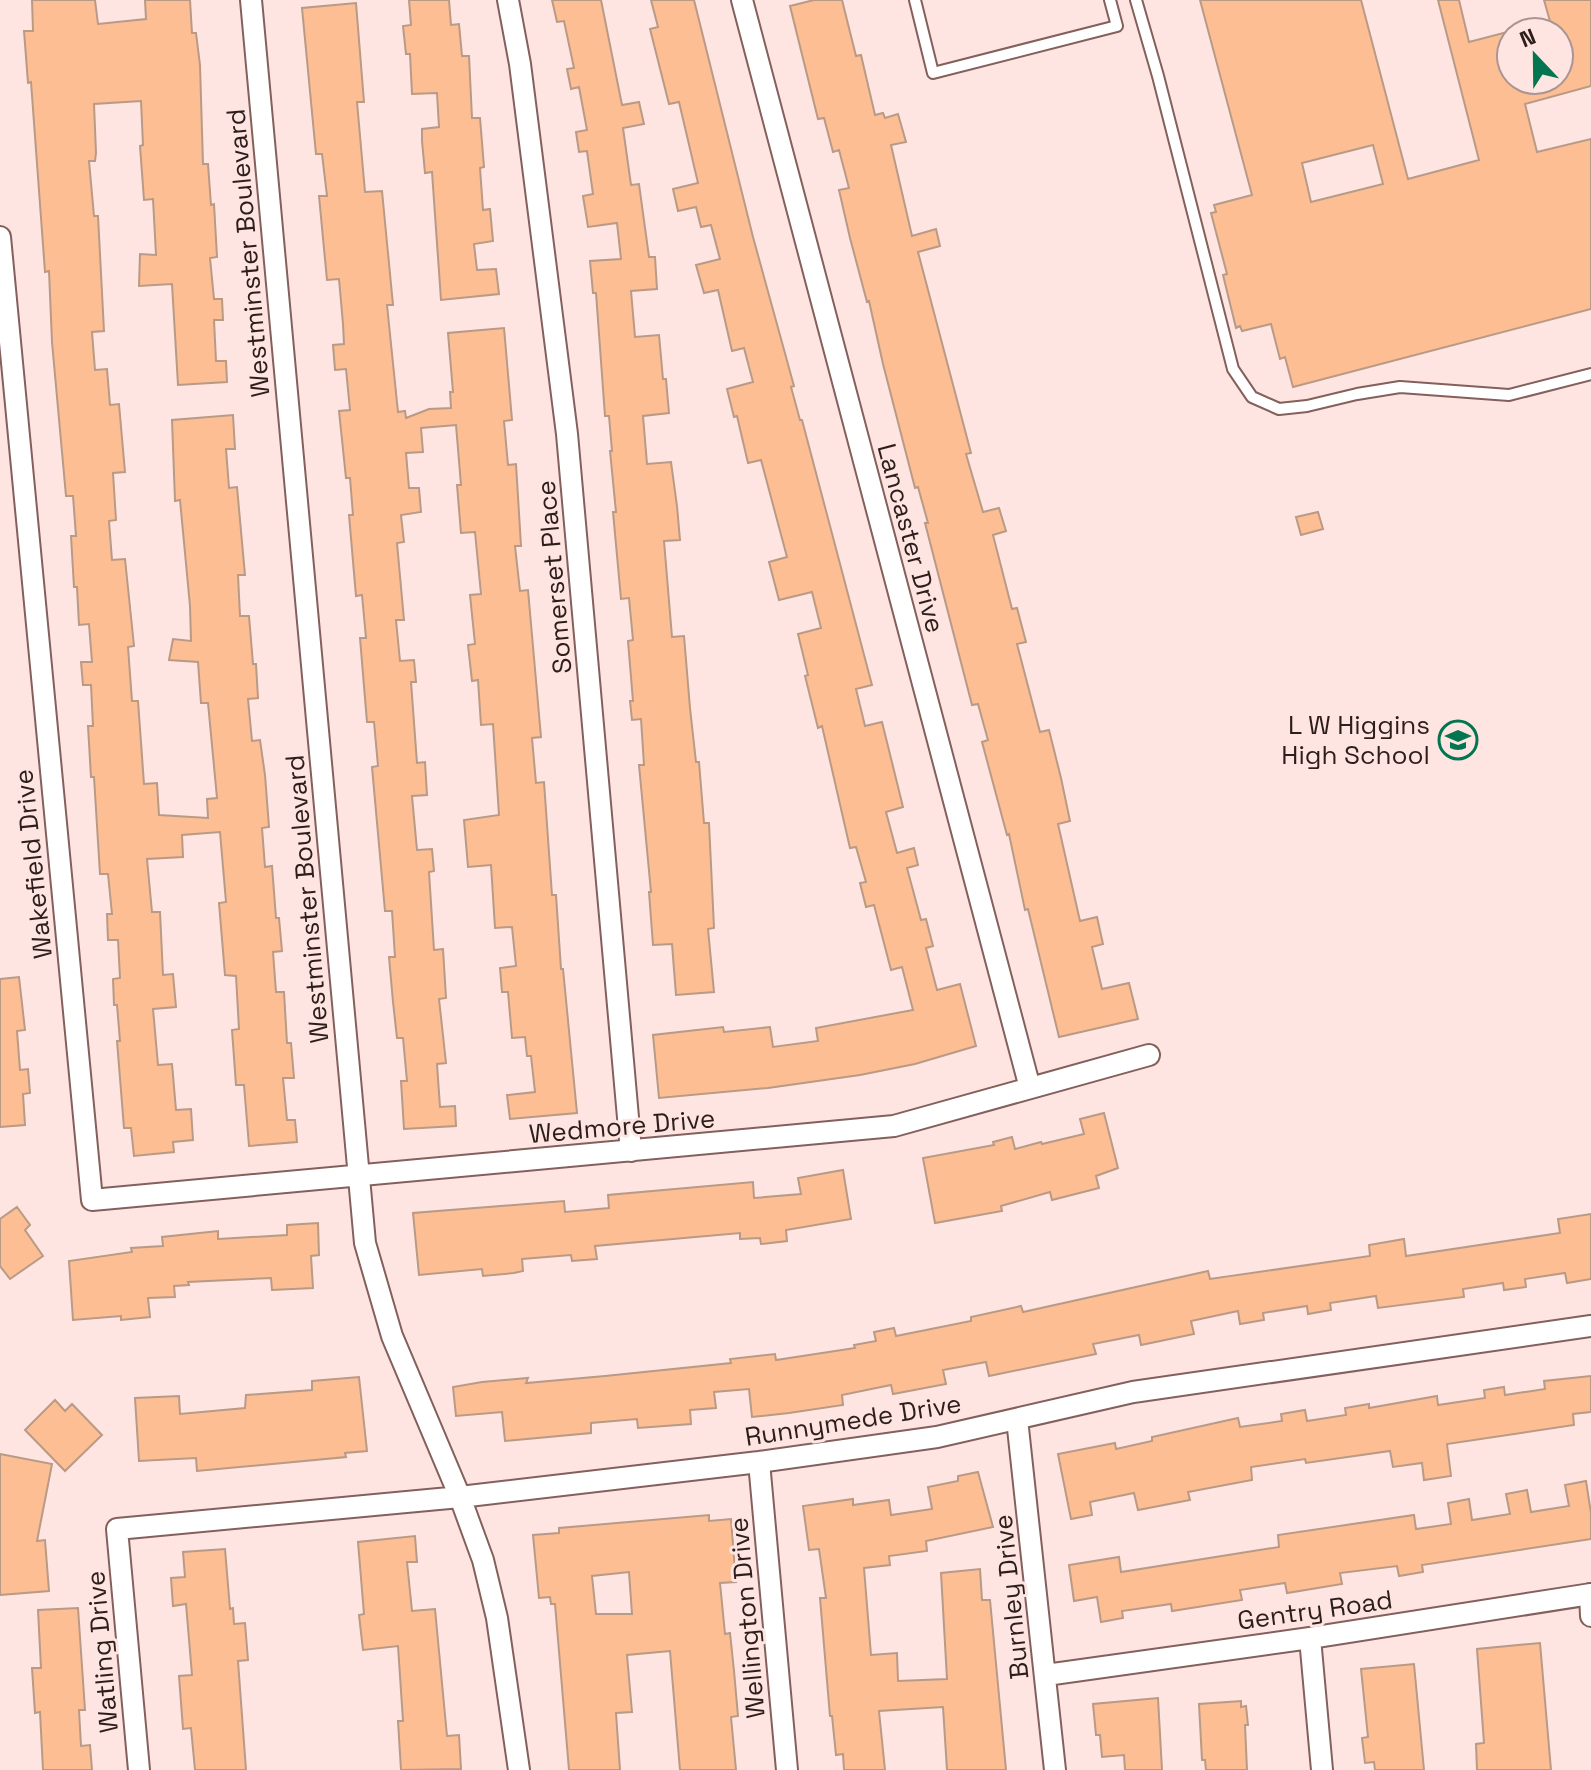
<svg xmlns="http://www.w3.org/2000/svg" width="1591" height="1770" viewBox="0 0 1591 1770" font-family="'Space Grotesk',sans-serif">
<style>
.building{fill:#febe93;stroke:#b99a86;stroke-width:2;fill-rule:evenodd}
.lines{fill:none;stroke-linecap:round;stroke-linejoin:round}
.lane-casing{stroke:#83605b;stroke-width:14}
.street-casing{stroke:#83605b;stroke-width:24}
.lane{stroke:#fff;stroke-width:10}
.street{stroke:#fff;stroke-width:20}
.labels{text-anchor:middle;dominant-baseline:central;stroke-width:6;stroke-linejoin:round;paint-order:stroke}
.street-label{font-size:26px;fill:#2d1e1c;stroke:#fee5e2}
.poi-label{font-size:26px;fill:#2d1e1c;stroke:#fee5e2;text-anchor:end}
</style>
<rect width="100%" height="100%" fill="#fee5e2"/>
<path class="building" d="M32 0H95L98 24 146 19 145 0H190L192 33H196L200 65 203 164H208L211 205 214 204 217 257 210 258 214 299H222L223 320H214L216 361H226L227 382 178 385 172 284 139 286 140 254 156 255 153 199 144 200 140 146 143 145 141 101 94 104 96 153 95 161H89L94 216H98L104 331 92 332 95 370 107 369 110 405 119 404 125 472 113 473 116 520 109 521 112 560 125 559 134 646 128 647 132 701H138L144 784 157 783 159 815 208 818 207 799 217 798 208 703H201L198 662 169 660 173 639 191 641 190 606 180 500 175 501 172 420 233 415 235 449H226L229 488 237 487 245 575H238L240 616H249L253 664H256L258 698 248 699 252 741 260 740 265 775 269 827 262 828 265 867 272 866 276 918H279L282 951 273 952 276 992H284L287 1043H291L294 1078H283L287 1120H295L297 1142 249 1146 244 1085H236L232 1030 239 1029 236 976 225 975 219 903 226 902 220 832 182 835 183 857 147 859 152 912H160L163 975 173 974 176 1007 153 1009 158 1065 172 1064 176 1110 191 1109 193 1140 173 1142 174 1152 134 1156 131 1128H124L117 1041H120L117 1005H114L113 979 120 978 118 940H108L107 914H112L108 874H100L94 777H91L88 726H93L91 685H83L81 662H92L89 624 79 625 77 587H74L71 536H76L73 496H66L52 342 49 271 45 272 31 82 28 83 24 31H33Z
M409 0H449L451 25 459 24 462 56H469L472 118H480L484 167 480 168 483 210 490 209 493 241 474 244 477 270 496 269 499 294 441 300 432 172 425 173 422 141V129L439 127 437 93 412 94 410 54H406L403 26 411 25Z
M552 0H601L622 105 639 102 644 124 623 128 631 185 639 184 649 257H655L657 289 631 291 635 337 659 335 663 379H666L669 413 643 416 647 464 671 462 677 506 680 540 664 541 672 637 684 636 690 708 696 762H699L704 823H709L714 928 708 929 714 992 676 995 672 944 653 945 649 892H651L639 765H644L641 719 632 720 630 701H633L628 641 633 640 629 598 621 599 613 512H616L610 451H612L609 416H605L596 293H593L590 261 621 259 617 223 588 227 583 196 593 194 587 151 579 152 576 132 587 130 579 87 571 89 567 69 574 68 564 21 557 22Z
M651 0H694L753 237 794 386 791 387 800 420H802L872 685 856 689 865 726 882 722 903 807 886 812 897 853 914 848 918 865 907 868 921 920 926 919 933 946 926 948 937 990 960 984 976 1046 915 1064 860 1075 768 1088 659 1098 653 1035 723 1027 724 1032 770 1027 773 1047 818 1041 816 1028 913 1010 902 967 891 970 874 905 866 907 860 883 866 882 856 847 850 848 822 726 818 728 805 676 808 675 798 634 821 628 812 592 779 600 769 562 787 557 761 460 748 463 737 416 734 417 727 389 753 382 744 348 732 351 718 290 704 293 696 265 720 259 711 225 701 227 696 207 678 211 673 189 698 183 679 102 669 104 650 29 658 27Z
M814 0H842L856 56 861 55 875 115 883 113 885 118 898 114 906 142 891 145 912 236 936 229 940 246 918 252 971 453 966 454 983 512 999 508 1006 531 993 535 1012 609 1017 608 1026 642 1017 644 1040 732 1049 730 1061 778 1070 821 1058 824 1080 921 1097 917 1103 944 1092 947 1102 989 1129 983 1138 1019 1059 1037 1028 909 1025 910 1009 834 1007 835 982 742 988 740 978 704 972 705 925 523H928L918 487 915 488 883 364 869 301 867 302 850 238 839 190 849 188 839 150 833 152 824 118 818 119 790 6Z
M1200 0H1361L1408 179 1479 160 1438 0H1459L1469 42 1511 31V80H1559V32H1553L1544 0H1591V86L1525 104 1537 152 1591 139V309L1293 387 1285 357 1280 359 1271 324 1242 331 1240 326 1236 328 1223 275 1227 274 1211 213 1216 212 1214 205 1252 195ZM1373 145 1383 184 1311 202 1302 163Z
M356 3 364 102H357L365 192 382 191 393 305H387L398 412 405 411 406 418 429 409 451 408 450 392H453L448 333 504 328 512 420 504 421 508 465 516 464 521 546H515L520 591 528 590 541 737 532 738 536 783 544 782 552 895H556L561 969H563L577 1113 510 1119 507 1095 535 1092 531 1056H527L525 1037 512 1038 508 992H502L500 968 516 966 512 927 495 928 491 865 468 867 464 820 499 815 493 724 481 725 478 680 472 681 468 645 475 644 470 595 481 594 475 532 461 533 457 485H461L456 425 421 428 423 452 406 453 409 488H419L421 512 401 515 404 542 397 543 404 620H396L400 661 414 660 416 682H411L417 763 425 762 427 795 412 796 417 850 432 849 434 871 429 872 434 950 443 949 446 998 439 999 446 1063 437 1064 440 1107 455 1106 456 1126 404 1129 401 1081H407L403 1038H397L393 1002 389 957H395L392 911H385L372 767 378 766 374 722H367L360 638H366L362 595 356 596 349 515H353L350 478H346L339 411 350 410 346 369 335 370 333 345 344 344 343 324 339 279 327 280 319 196H327L322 154H316L302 8Z
M1318 512 1323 529 1301 535 1296 517Z
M19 977 25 1030 17 1031 20 1070 28 1069 30 1093 23 1094 25 1125 0 1127V979Z
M1104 1113 1118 1168 1096 1176 1099 1188 1052 1200 1050 1192 1001 1206 1002 1211 935 1223 923 1158 994 1145 993 1142 1012 1137 1015 1149 1041 1142 1042 1144 1084 1134 1080 1119Z
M843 1170 851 1219 786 1230 787 1241 761 1244 760 1238 740 1239V1233L595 1246 597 1259 572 1261 571 1255 522 1259 523 1271 514 1273 483 1276 482 1269 419 1275 413 1213 564 1201 565 1212 609 1208 608 1195 753 1182 754 1198 801 1194 798 1178Z
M17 1207 30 1225 25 1230 43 1256 10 1279 0 1266V1219Z
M1591 1214V1279L1567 1283 1565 1273 1525 1279 1526 1287 1504 1290 1503 1283 1463 1289 1464 1297 1378 1308 1376 1296 1330 1303 1331 1310 1308 1314 1307 1306 1263 1313 1264 1320 1240 1324 1238 1311 1191 1321 1194 1334 1141 1345 1139 1335 1093 1344 1096 1354 989 1376 986 1362 943 1370 946 1384 893 1394 891 1385 842 1395 843 1405 789 1413 752 1417 749 1389 714 1392 716 1408 690 1410 691 1424 638 1428 637 1419 591 1423V1433L505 1441 502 1412 456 1416 453 1387 482 1382 528 1378 526 1383 605 1376 731 1363 730 1359 775 1354 776 1360 855 1348 854 1345 876 1341 874 1332 894 1328 896 1336 971 1321V1317L1021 1306 1023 1312 1208 1271 1210 1279 1370 1256 1369 1245 1404 1239 1406 1256 1560 1233 1558 1219Z
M318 1223 319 1255 311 1256 313 1288 272 1290 271 1278 188 1282 189 1285 174 1286 175 1297 148 1298 150 1317 121 1320V1316L73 1320 69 1261 132 1252 131 1248 163 1246 162 1237 218 1231V1239L287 1235V1225Z
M1591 1376V1412L1573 1414 1574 1425 1447 1444 1451 1476 1424 1480 1422 1463 1393 1467 1390 1451 1306 1463 1305 1459 1251 1467 1252 1480 1188 1492 1190 1500 1138 1510 1134 1493 1090 1502 1092 1515 1071 1519 1058 1454 1115 1443 1116 1449 1152 1441V1437L1238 1418 1240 1427 1282 1421 1281 1414 1305 1410 1307 1421 1346 1415 1345 1408 1369 1404V1408L1437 1396 1438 1405 1485 1398 1484 1390 1504 1387 1505 1395 1545 1389 1544 1381Z
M359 1377 367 1451 345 1453 346 1457 197 1471 196 1458 139 1461 135 1398 179 1396 180 1414 245 1408 246 1395 312 1390V1381Z
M55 1400 65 1411 72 1404 102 1435 65 1471 25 1430Z
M0 1454 52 1464 37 1541 45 1540 49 1591 0 1595Z
M978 1472 993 1527 926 1541 927 1551 889 1556 890 1565 864 1568 871 1655 897 1653 898 1681 947 1679 941 1573 980 1569 982 1600H990L1006 1770H947L943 1707 879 1711 885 1770H844L843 1754 836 1755 832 1716H830L820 1598H826L819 1549 809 1550 803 1506 853 1499V1505L889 1500 891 1515 932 1509 928 1487 958 1481V1476Z
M1586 1481 1591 1513V1539L1422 1565 1423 1572 1399 1576 1397 1566 1340 1573 1342 1584 1287 1593 1285 1583 1240 1590 1242 1600 1172 1611 1171 1604 1122 1611 1123 1618 1101 1622 1097 1597 1074 1601 1069 1565 1119 1557 1121 1572 1279 1547 1278 1535 1414 1515 1416 1529 1451 1524 1448 1503 1469 1499 1472 1520 1510 1514 1506 1494 1527 1490 1531 1512 1569 1506 1565 1485Z
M709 1515V1521L731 1519 736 1582 720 1583 725 1634 730 1633 734 1671 738 1716 731 1717 736 1770H680L670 1651 627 1655 632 1712 616 1713 620 1770H569L555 1604H551L550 1597 539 1598 533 1535 559 1533V1528ZM629 1572 632 1614H596L592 1576Z
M415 1536 417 1562H407L412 1611 435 1609 447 1736 459 1735 461 1769 401 1770 398 1721H403L398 1646 363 1650 359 1615 364 1614 358 1542Z
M225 1549 230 1609 233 1608 234 1624 245 1623 248 1660 238 1661 246 1770H195L191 1728 183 1729 179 1676 192 1675 186 1604 173 1606 171 1578 185 1577 183 1552Z
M78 1608 85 1710H79L81 1746 90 1745 92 1770H43L40 1712 35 1713 32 1668H41L38 1610Z
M1540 1643 1551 1770H1477L1476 1744 1484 1743 1477 1649Z
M1414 1664 1424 1770H1375L1374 1762 1365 1763 1362 1738 1368 1737 1361 1669Z
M1158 1698 1162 1770H1125L1124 1755 1102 1757 1100 1735H1096L1093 1704Z
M1241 1701V1707L1246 1706 1248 1725H1245L1247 1770H1206L1205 1760H1202L1199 1704Z"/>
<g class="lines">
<defs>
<path id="lane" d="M915 0 933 73 1117 26 1110 0
M1136 0 1158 76 1233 369 1252 397 1279 409 1307 406 1357 394 1400 387 1509 395 1591 374"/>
<path id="street" d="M251 0 365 1243 392 1336 460 1497 483 1560 497 1618 519 1770
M508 0 520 64 567 434 631 1151
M742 0 1030 1088
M0 237 92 1200 894 1126 1149 1055
M1017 1419 1055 1770
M759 1462 787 1770
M1590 1594 1591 1616
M1310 1638 1322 1770
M1046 1675 1310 1638 1591 1594
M139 1770 117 1529 460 1497 759 1462 937 1437 1133 1392 1591 1326"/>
</defs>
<use href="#lane" class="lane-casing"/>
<use href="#street" class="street-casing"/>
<use href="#lane" class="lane"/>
<use href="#street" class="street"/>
</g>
<defs>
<symbol id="school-ring" viewBox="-11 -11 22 22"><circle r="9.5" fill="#fee5e2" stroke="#037651" stroke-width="1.5"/><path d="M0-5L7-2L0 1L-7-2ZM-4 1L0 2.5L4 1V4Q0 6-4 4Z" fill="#037651"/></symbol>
</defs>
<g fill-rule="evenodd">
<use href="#school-ring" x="1436" y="718" width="44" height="44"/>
</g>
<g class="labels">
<g class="street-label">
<text transform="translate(248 253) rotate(-95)">Westminster Boulevard</text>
<text transform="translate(911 538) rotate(75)">Lancaster Drive</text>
<text transform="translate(554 577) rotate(-95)">Somerset Place</text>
<text transform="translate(33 864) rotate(-96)">Wakefield Drive</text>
<text transform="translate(307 899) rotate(-95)">Westminster Boulevard</text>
<text transform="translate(622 1126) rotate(-5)">Wedmore Drive</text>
<text transform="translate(853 1420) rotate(-9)">Runnymede Drive</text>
<text transform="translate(1011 1597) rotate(-96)">Burnley Drive</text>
<text transform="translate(1315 1610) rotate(-8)">Gentry Road</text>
<text transform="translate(747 1618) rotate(-95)">Wellington Drive</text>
<text transform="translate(102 1652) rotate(-95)">Watling Drive</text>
</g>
<g class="poi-label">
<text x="1430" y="725">L W Higgins<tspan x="1430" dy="30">High School</tspan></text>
</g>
</g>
<g transform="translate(1535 56) rotate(338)"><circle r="38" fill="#fee5e2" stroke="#aa9593" stroke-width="2"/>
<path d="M0-6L14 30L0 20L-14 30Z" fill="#037651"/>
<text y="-12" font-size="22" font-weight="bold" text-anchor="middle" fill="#2d1e1c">N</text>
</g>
</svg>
